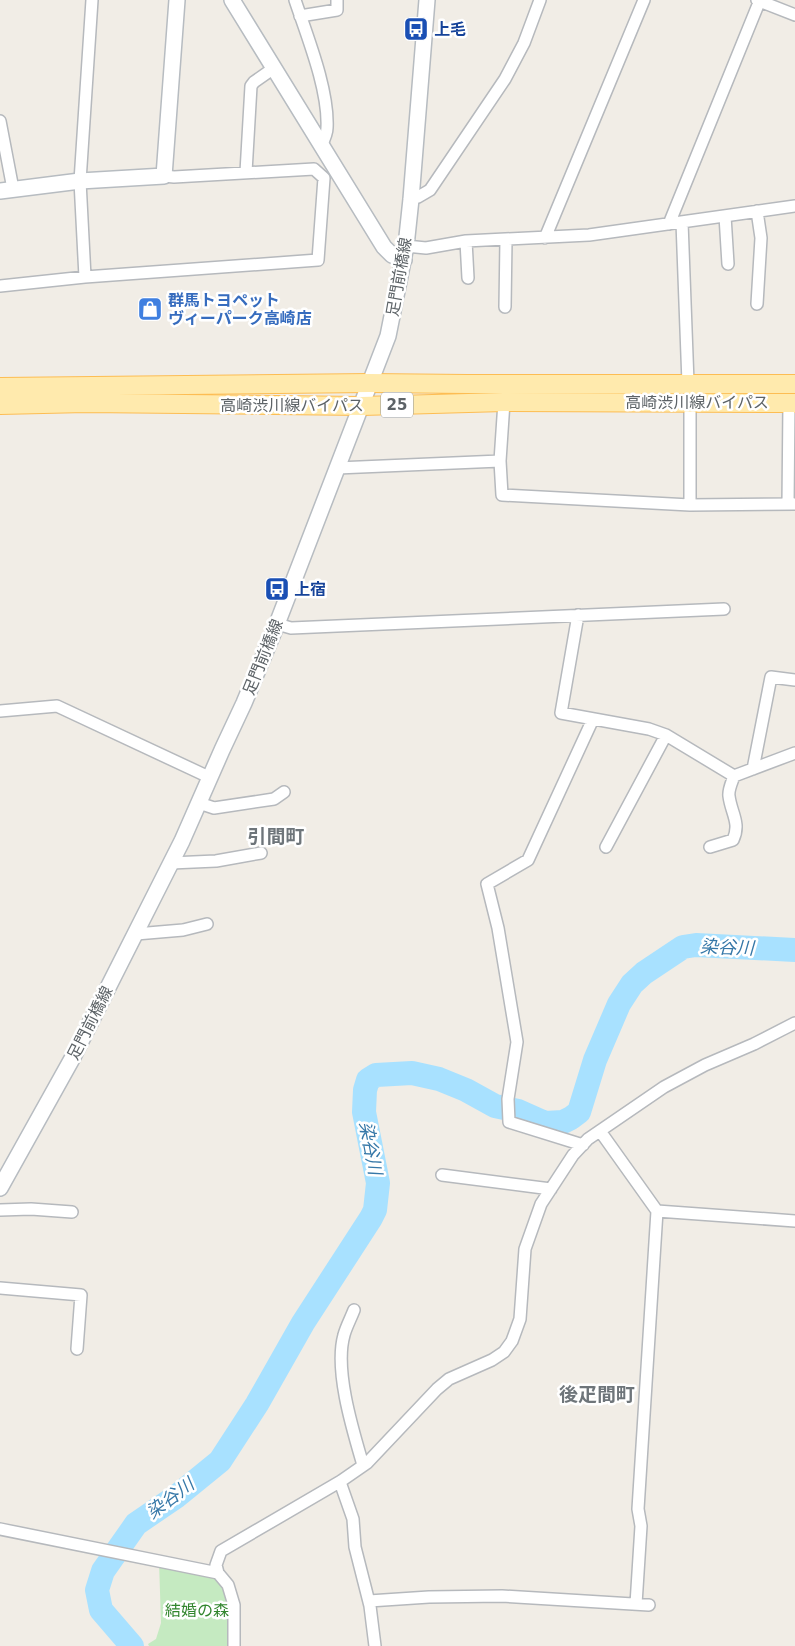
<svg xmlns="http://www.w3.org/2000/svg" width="795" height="1646" viewBox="0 0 795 1646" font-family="'DejaVu Sans','Noto Sans JP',sans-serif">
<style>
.green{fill:#c5eac1}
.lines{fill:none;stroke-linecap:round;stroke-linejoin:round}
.river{stroke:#a8e1ff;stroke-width:24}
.street-casing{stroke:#b6b9bd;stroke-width:14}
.secondary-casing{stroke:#b7bcc1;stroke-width:18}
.primary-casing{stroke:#fdbd53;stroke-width:20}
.street{stroke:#fff;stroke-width:11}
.secondary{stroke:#fff;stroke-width:15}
.primary{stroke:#ffeaad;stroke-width:18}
.labels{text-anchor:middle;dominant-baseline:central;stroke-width:5;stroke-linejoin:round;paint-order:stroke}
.shield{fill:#fff;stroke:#8e9295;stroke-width:1}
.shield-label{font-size:15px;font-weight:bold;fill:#5d6367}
.transit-label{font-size:16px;font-weight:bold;fill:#164399;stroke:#fff;text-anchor:start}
.street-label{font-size:16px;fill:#5d6367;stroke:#fff}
.shop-label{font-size:16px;font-weight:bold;fill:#366cbe;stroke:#fff;text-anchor:start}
.park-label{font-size:16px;fill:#32862e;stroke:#fff}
.water-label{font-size:18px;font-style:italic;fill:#3678a8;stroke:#fff}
.quarter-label{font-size:19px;font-weight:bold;fill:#6e757a;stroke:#fff}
</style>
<rect width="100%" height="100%" fill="#f1ede6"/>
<path class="green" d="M159 1561 218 1573 228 1585 234 1646H149L148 1644 156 1639 161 1623Z"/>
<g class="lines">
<path class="river" d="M132 1646 101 1610 97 1590 103 1571 136 1524 177 1496 220 1461 257 1404 303 1323 371 1218 375 1210 378 1183 364 1112 365 1090 368 1080 376 1075 412 1073 439 1079 466 1090 495 1106 518 1111 545 1123 563 1122 571 1118 579 1112 595 1060 619 1004 632 984 644 973 683 947 696 945 795 950"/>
<defs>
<path id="street" d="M295 0C307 36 329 90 327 128 327 134 324 140 321 146
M757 0 795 15
M300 16 337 10V0
M0 121 13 189
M246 172 251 86 254 82 274 68
M411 199 418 197 430 190 505 79 524 43 540 0
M725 216 728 264
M682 222 688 383
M669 224 760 0
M545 238 644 0
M466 241 468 278
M406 246 426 248 466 241 589 235 795 206
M85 277 80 181 92 0
M0 286 85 277 318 260 324 178 314 169 174 177 164 176
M757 304 761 238 757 211
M505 307 506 240
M500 461 504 402
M337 468 500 461 502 495 690 505 795 504
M788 504 789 403
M690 505V402
M578 615 561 713 649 729 666 735 734 776 795 753
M277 624 291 628 724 609
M0 711 57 706 211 778
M753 769 771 677 795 680
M199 803 214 808 274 799 284 792
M606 847 666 735
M710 847 733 840C741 823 731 813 729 796 728 790 732 782 734 776
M171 863 216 861 261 853
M136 934 183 930 207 924
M600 1131 657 1211 795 1221
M583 1145 509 1122 508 1099 517 1042 498 928 487 884 528 860 593 719
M442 1175 551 1189
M0 1210 31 1209 72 1212
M0 1288 81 1295 77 1349
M354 1310C351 1318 346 1327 344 1335 334 1370 353 1431 363 1465
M340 1482 353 1519 355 1547 370 1606 375 1646
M0 1529 218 1573 228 1585 234 1605V1646
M218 1573 216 1565 221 1551 341 1481 367 1463 437 1389 449 1379 492 1360 504 1352 512 1341 520 1319 525 1249 541 1204 573 1155 588 1139 664 1087 705 1065 754 1044 795 1023
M369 1601 429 1597 502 1596 649 1605
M636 1604 641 1526 638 1509 657 1211"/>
<path id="secondary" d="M232 0 384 247 392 255 404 260
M0 191 80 181 164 176 177 0
M0 1188 73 1057 182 841 222 750 244 703 277 624 388 336 406 246 411 199 427 0"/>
<path id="primary" d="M0 387 370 383 467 384H795
M0 405 86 403 362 406 504 402 795 403"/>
</defs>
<use href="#street" class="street-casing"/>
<use href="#secondary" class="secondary-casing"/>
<use href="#primary" class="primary-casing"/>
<use href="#street" class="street"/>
<use href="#secondary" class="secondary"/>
<use href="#primary" class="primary"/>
</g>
<defs>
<symbol id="bus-square" viewBox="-11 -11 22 22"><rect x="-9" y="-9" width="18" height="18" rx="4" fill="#1a4fb4" stroke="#fff"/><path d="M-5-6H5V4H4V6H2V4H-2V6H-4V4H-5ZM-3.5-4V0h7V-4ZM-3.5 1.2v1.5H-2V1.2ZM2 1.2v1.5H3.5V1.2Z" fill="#fff"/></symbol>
<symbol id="shop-square" viewBox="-11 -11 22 22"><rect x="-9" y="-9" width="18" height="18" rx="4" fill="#3f7fe0" stroke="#fff"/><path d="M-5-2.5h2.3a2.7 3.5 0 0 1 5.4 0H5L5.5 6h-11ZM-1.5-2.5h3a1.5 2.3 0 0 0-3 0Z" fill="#fff"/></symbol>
</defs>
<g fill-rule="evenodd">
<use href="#bus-square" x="402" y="15" width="28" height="28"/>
<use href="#shop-square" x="136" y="295" width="28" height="28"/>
<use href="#bus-square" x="263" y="575" width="28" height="28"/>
</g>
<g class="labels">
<rect class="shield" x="381" y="392.5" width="32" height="25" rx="4"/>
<g class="shield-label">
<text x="397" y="405">25</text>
</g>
<g class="transit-label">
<text x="434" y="29">上毛</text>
<text x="294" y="589">上宿</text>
</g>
<g class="street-label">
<text transform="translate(399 277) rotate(-80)">足門前橋線</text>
<text x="697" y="402">高崎渋川線バイパス</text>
<text x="292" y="405">高崎渋川線バイパス</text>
<text transform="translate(263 657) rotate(-68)">足門前橋線</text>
<text transform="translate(90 1023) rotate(-63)">足門前橋線</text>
</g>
<g class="shop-label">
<text x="168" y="300">群馬トヨペット<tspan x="168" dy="18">ヴィーパーク高崎店</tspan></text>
</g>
<g class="park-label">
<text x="197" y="1610">結婚の森</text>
</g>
<g class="water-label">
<text transform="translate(727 947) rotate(2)">染谷川</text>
<text transform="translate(371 1148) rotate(79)">染谷川</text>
<text transform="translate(170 1498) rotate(-37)">染谷川</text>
</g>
<g class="quarter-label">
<text x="276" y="836">引間町</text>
<text x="597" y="1394">後疋間町</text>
</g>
</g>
</svg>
